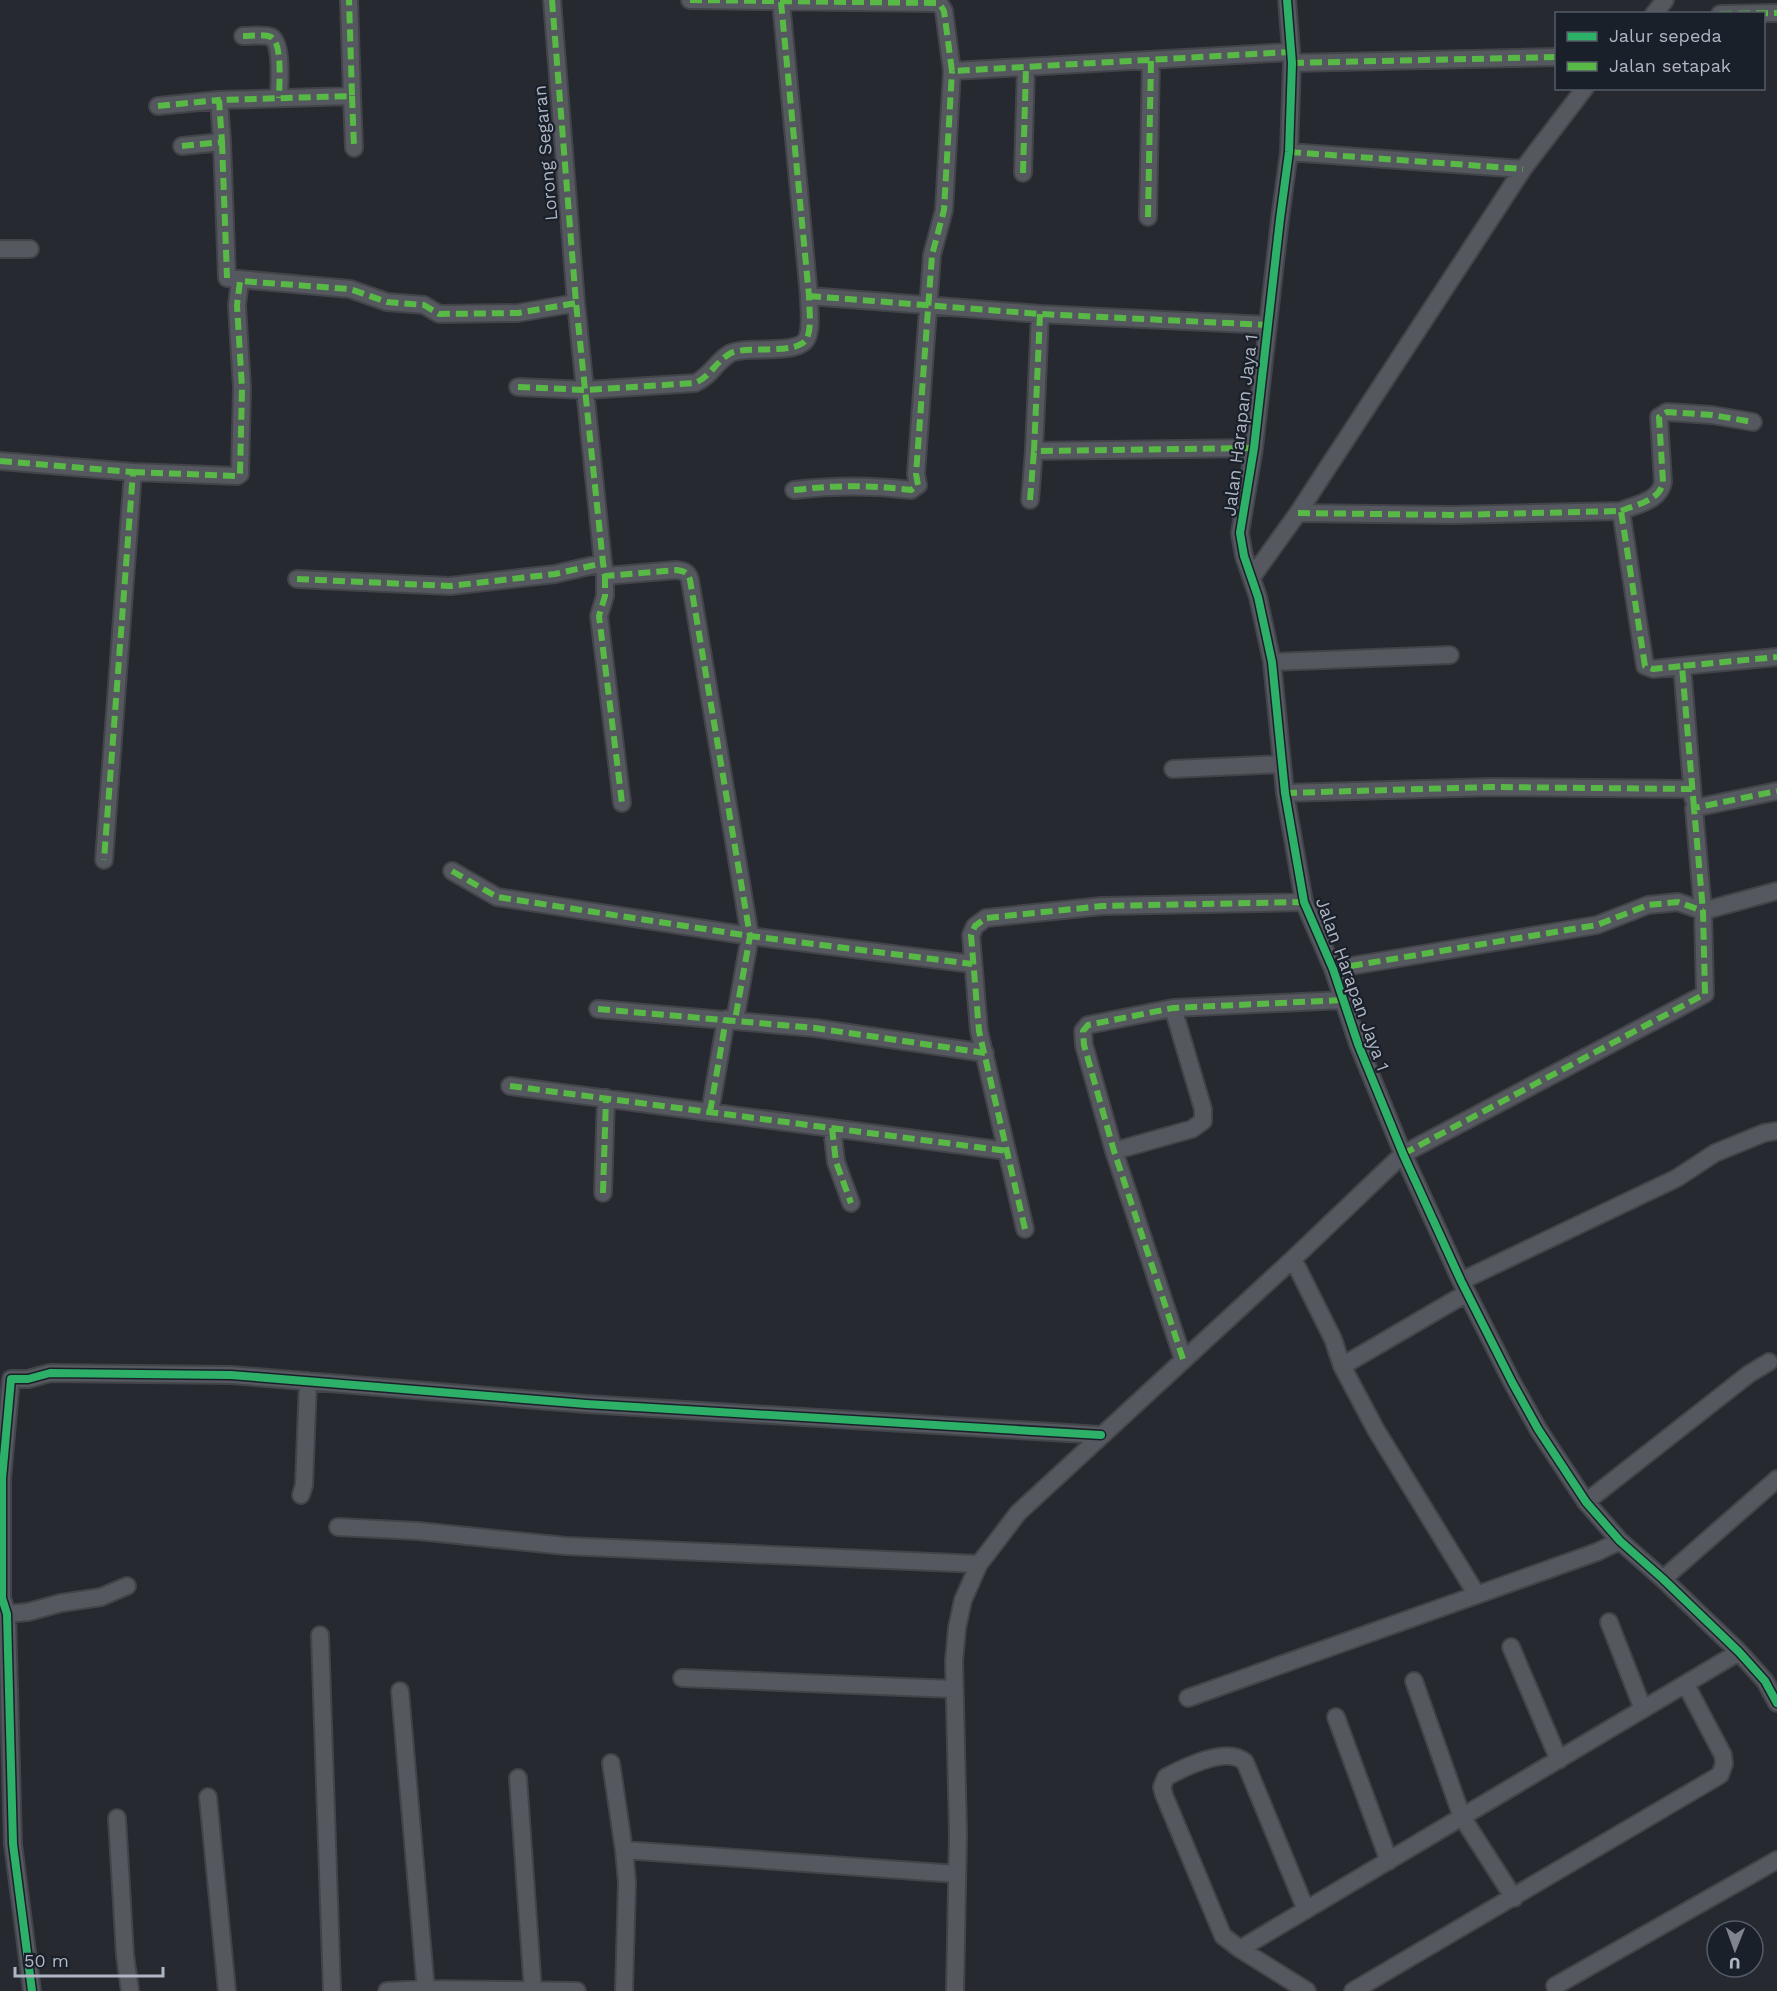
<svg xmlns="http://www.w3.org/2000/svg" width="1777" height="1991" viewBox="0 0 1777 1991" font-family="'Work Sans',sans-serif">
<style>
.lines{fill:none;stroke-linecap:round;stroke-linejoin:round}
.street-casing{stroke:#424449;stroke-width:20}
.street{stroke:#55585f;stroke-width:16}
.quiet{stroke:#58b947;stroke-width:6;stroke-dasharray:12 6;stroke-linecap:butt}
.cycleway-casing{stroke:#1a202a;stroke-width:11}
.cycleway{stroke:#2db169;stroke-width:8}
.labels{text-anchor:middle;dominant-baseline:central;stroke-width:4.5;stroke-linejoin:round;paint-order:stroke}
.street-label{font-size:18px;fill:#afb5c2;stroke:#1a202a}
</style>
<rect width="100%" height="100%" fill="#262930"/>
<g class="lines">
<defs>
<path id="street" d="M552 0 576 303 603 563 605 576 676 570C684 571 688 572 690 580L750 936 735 1020
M690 0 936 3 941 6 944 11 952 71 1290 52
M1287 0 1292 63 1289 152 1280 219 1254 448 1240 533 1244 556 1258 597 1272 662 1285 793 1304 902 1333 969 1358 1044 1403 1154 1461 1281 1512 1382 1538 1429 1586 1502 1620 1541 1663 1579 1739 1652 1765 1681 1777 1703
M1654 14 1665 0
M1720 14 1777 13
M243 36C251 36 264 34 271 37 283 43 279 86 279 98
M1292 63 1556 57
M352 96 354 148
M158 106 219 100
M222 142 227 278 350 289 387 302 424 305 439 314 518 313 576 303
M182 146 222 142 219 100 352 96 349 0
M1289 152 1523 169
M1023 173 1026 67
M1148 217 1151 60
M0 249H30
M809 296 1040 314 1268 325
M1040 314 1034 451 1254 448
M518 387 586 390 695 383C710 377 717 360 731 353 748 345 799 356 807 338 812 327 809 309 809 296L781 2
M0 461 133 472 104 860
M133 472 237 476 240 474 242 388 237 305 240 281
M794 490C836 485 870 485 911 490L918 485 916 474 932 255 944 210 952 71
M1030 500 1034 451
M1621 511C1637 504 1660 501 1663 482L1659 417 1667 412 1712 415 1753 422
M1298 513 1452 515 1621 511 1645 666 1653 669 1682 666
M605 576V596L599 616 622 803
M1252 577 1298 513 1523 169 1585 88
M297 579 450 586 555 574 603 563
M1272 662 1450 655
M1173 769 1282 764
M1285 793 1492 787 1692 789
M1693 798 1682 666 1777 657
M452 871 497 897 750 936 972 964
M1333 969 1597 925 1648 905 1678 902 1703 911 1777 891
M598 1009 815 1028 985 1053
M510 1086 1007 1151
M710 1112 726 1019
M832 1128 836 1162 851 1203
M1114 1151 1192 1129 1203 1121V1109L1173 1008
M603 1193 606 1098
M1025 1229 979 1031 971 935 975 926 986 918 1102 906 1304 902
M1293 1259 1333 1339 1342 1366 1376 1430 1477 1595
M1461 1281 1677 1178 1715 1153 1764 1133 1777 1131
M1183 1359 1114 1151 1084 1045 1083 1031 1088 1025 1173 1008 1343 1000
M1342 1366 1467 1293
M301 1495 304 1485 308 1381
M1586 1502 1749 1374 1769 1362
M338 1527 418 1531 566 1546 979 1564
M1663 1579 1777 1479
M7 1614 28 1612 61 1603 101 1597 127 1586
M1609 1622 1643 1709
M320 1635 332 1991
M1511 1647 1559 1760
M682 1678 953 1689
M1414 1681 1462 1817 1514 1898
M400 1691 426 1991
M1188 1698 1597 1552 1620 1541
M1336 1717 1389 1861
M611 1763 624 1850
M518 1778 533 1991
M208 1797 227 1991
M117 1818 125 1955 130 1991
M1306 1910 1245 1762C1227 1746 1185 1767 1166 1777L1162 1787 1164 1795 1223 1936 1240 1949 1307 1991
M1240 1949 1739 1652
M1555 1986 1777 1860
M32 1991 13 1844 7 1614 2 1598V1479L11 1379H28L50 1373 231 1375 586 1404 1101 1435
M387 1991 426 1989 577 1991
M624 1991 627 1882 624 1850 957 1874
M955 1991 958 1834 954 1661 957 1628 963 1600 979 1564 996 1542 1018 1513 1293 1259 1403 1154 1705 994 1703 911 1694 808 1777 791
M1353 1991 1720 1775 1724 1764 1723 1755 1686 1685"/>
</defs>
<use href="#street" class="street-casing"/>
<use href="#street" class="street"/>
<path class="quiet" d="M552 0 576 303 603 563 605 576 676 570C684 571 688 572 690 580L750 936 735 1020
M690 0 936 3 941 6 944 11 952 71 1290 52
M1720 14 1777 13
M243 36C251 36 264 34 271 37 283 43 279 86 279 98
M1292 63 1556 57
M352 96 354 148
M158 106 219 100
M222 142 227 278
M182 146 222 142 219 100 352 96 349 0
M1289 152 1523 169
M1023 173 1026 67
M1148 217 1151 60
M809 296 1040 314 1268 325
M1040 314 1034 451 1254 448
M518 387 586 390 695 383C710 377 717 360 731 353 748 345 799 356 807 338 812 327 809 309 809 296L781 2
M0 461 133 472 104 860
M133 472 237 476 240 474 242 388 237 305 240 281 350 289 387 302 424 305 439 314 518 313 576 303
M794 490C836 485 870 485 911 490L918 485 916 474 932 255 944 210 952 71
M1030 500 1034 451
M1621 511C1637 504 1660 501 1663 482L1659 417 1667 412 1712 415 1753 422
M1298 513 1452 515 1621 511 1645 666 1653 669 1682 666
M605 576V596L599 616 622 803
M297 579 450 586 555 574 603 563
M1285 793 1492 787 1692 789
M1694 808 1682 666 1777 657
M452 871 497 897 750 936 972 964
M1333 969 1597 925 1648 905 1678 902 1703 911
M598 1009 815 1028 985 1053
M510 1086 1007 1151
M710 1112 726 1019
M832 1128 836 1162 851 1203
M1403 1154 1705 994 1703 911 1694 808 1777 791
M603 1193 606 1098
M1025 1229 979 1031 971 935 975 926 986 918 1102 906 1304 902
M1183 1359 1114 1151 1084 1045 1083 1031 1088 1025 1173 1008 1343 1000"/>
<defs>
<path id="cycleway" d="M1287 0 1292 63 1289 152 1280 219 1254 448 1240 533 1244 556 1258 597 1272 662 1285 793 1304 902 1333 969 1358 1044 1403 1154 1461 1281 1512 1382 1538 1429 1586 1502 1620 1541 1663 1579 1739 1652 1765 1681 1777 1703
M32 1991 13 1844 7 1614 2 1598V1479L11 1379H28L50 1373 231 1375 586 1404 1101 1435"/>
</defs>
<use href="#cycleway" class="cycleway-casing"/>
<use href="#cycleway" class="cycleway"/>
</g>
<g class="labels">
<g class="street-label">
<text transform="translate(545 153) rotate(-95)">Lorong Segaran</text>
<text transform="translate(1240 425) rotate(-83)">Jalan Harapan Jaya 1</text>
<text transform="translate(1353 984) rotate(70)">Jalan Harapan Jaya 1</text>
</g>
</g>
<rect x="1555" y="12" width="210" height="78" fill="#1a202a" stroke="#565c67" stroke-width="1.5"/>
<rect x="1567" y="32" width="30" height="9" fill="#2db169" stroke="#565c67" stroke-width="1.5"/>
<text x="1609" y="42" font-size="18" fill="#afb5c2">Jalur sepeda</text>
<rect x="1567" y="62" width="30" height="9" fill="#58b947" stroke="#565c67" stroke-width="1.5"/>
<text x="1609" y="72" font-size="18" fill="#afb5c2">Jalan setapak</text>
<g transform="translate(1735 1949) rotate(181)"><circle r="28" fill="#1a202a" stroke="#565c67" stroke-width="1.5"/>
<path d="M0-4.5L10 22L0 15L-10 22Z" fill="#7f848f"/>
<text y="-9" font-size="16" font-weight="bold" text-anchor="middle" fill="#afb5c2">U</text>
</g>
<path d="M15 1967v9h148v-9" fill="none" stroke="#afb5c2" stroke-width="3"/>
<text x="24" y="1967" font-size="18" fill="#afb5c2" stroke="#1a202a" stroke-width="4.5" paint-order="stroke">50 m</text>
</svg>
